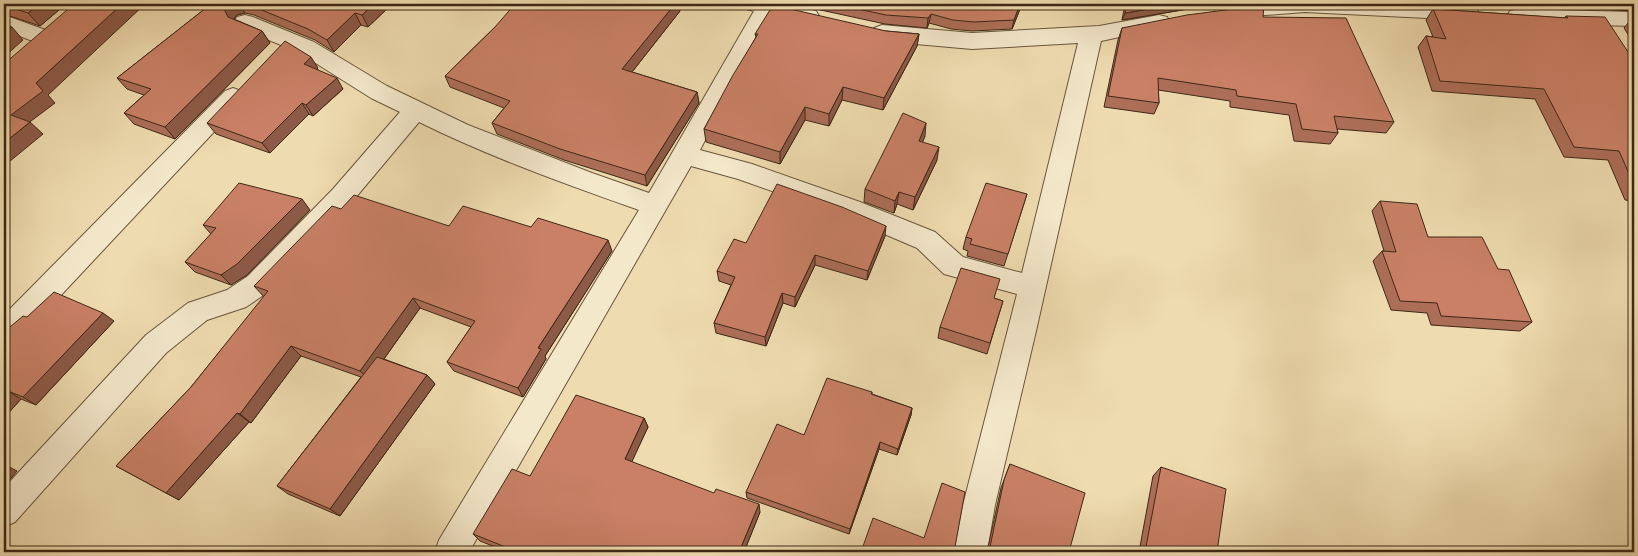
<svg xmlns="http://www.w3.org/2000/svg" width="1638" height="556" viewBox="0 0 1638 556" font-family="Alegreya,serif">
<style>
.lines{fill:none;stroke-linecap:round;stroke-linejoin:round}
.street-casing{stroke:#69553c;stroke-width:2}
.street{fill:#f4e8cb;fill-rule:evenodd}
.wall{fill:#ad6e58;stroke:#3d2815}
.shaded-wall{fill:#8d5a47;stroke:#3d2815}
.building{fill:#c98066;stroke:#3d2815}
</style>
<rect width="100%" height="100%" fill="#eedbaf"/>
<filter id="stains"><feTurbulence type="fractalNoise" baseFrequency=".004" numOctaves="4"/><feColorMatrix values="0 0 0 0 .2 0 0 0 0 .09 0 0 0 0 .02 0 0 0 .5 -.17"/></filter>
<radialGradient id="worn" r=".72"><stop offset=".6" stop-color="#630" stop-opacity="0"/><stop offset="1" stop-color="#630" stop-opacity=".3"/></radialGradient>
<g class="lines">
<defs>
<path id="street" d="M743 4H786L816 11 819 16 816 21 808 23 773 15 748 57 700 150 752 164 860 202 935 232 963 257 1022 273 1078 43 972 49 882 41 874 38 871 33 874 28 882 25 972 33 1099 26 1159 15 1167 17 1170 22 1167 27 1101 41 1036 331 995 505 987 552H954L963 505 1017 294 944 274 917 248 842 216 738 179 691 166 469 552H435L439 540 639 210C565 184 490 157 419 122L351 203 268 292 246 307 207 320 166 353 15 522 4 527V488L146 335 188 303 227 290 248 276 333 189 400 112 371 98 298 52 237 27 234 22 237 17 245 15 253 17 314 42 387 86 468 125 592 173 649 193 754 11 746 9Z
M1226 4H1428L1476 8 1479 13 1476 18 1468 20 1305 12 1226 18 1218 16 1215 11 1218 6Z
M1518 9 1634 12V26L1518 23 1510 21 1507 16 1510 11Z
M4 15 51 32 54 37 51 42 43 45 4 30Z
M233 88 241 91 245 97 241 103 34 324 14 341 4 344V315L225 91Z"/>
</defs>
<use href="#street" class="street-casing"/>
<use href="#street" class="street"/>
</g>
<path class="wall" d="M4 4H66L40 26 4 14Z
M211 4H392L368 27 361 25 334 52 315 40 254 15 245 13 237 15 234 19 262 31 270 43 175 139 134 124 124 113 144 95 127 89 117 78Z
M793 4H1022L1012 29 972 31 951 29 929 23 927 28 885 24Z
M1125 4H1218L1122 20Z
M1548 4H1634V11L1550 7Z
M1433 9 1564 18 1566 16 1634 61V201L1625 200 1608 160 1564 157 1535 99 1432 91 1418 47 1426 36 1433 37 1426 20Z
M680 11 632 72 697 92 699 103 647 186 564 160 497 134 492 123 504 108 450 87 445 76 495 27Z
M1263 17 1394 122 1386 133 1337 129 1338 133 1330 144 1294 141 1289 115 1230 107V101L1158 90 1159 103 1154 114 1104 107 1118 40 1122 28Z
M1633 17H1634V44L1624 28Z
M886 31 919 34 917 46 883 110 842 100 829 126 805 120 780 164 706 142 704 129 756 37 755 34Z
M318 68 317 69 343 89 313 116 309 114 270 153 216 134 207 123Z
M925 136 922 142 937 160 913 210 897 204 894 213 864 202 865 189Z
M1027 194 1004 266 967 256 968 251 963 249 966 237Z
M1380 201 1428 237 1498 269 1532 322 1520 331 1431 325 1427 313 1391 310 1373 261 1382 251H1384L1372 211Z
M341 209 449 226 612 251 545 356 546 359 523 397 454 371 447 362 471 327 420 308 384 359 427 375 435 384 340 516 288 494 277 486 361 377 301 356 251 423 249 422 179 500 116 466 191 387 264 297 254 286Z
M310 210 247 275 231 285 195 272 185 262 211 234 203 225Z
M885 236 867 280 815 265 795 307 783 303 766 346 716 333 714 323 731 285 719 281 717 271 746 243Z
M994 298 1003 301 987 354 938 338 940 327Z
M27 317 114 321 36 405 21 399 4 418Z
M872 392V394L912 408 911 415 897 455 879 449 849 534 747 498 746 492 804 435Z
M644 418 648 427 631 462 760 512 744 552H508L480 541 473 534 530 476Z
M1010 464 1069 552H861L924 538 955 547H988L1001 488Z
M1161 467 1217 552H1139L1153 476Z"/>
<path class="shaded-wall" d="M40 4H66L40 26 28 13Z
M122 4H145L48 95 55 103 23 127 11 115 36 83Z
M228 4H239L245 13 237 15 232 21 228 17 224 9Z
M374 4H392L368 27 362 15Z
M675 4H679L680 11 625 81 622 69Z
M1020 4H1022L1012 29 1014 20Z
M1178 4H1218L1122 20 1125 13Z
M355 13 361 25 334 52 327 40Z
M931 14 929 23 927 28 928 18Z
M12 27 23 40 4 57V34Z
M262 31 270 43 175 139 165 127Z
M919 34 917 46 883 110 884 98Z
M311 57 318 68 311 75 304 64Z
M337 78 343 89 313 116 306 105Z
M843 87 842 100 829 126V114Z
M697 92 699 103 647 186 645 175Z
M302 103 309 114 270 153 262 143Z
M805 107V120L780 164V152Z
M30 122 43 134 4 166V143Z
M926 123 925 136 918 154 919 141Z
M939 147 937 160 913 210 915 197Z
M899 192 897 204 894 213 895 201Z
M302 199 310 210 247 275 231 285 221 275Z
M886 226 885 236 867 280 868 271Z
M608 240 612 251 545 356 546 359 523 397 518 388 538 348Z
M815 255V265L795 307V297Z
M782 293 783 303 766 346 765 337Z
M413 298 420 308 369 380 360 371Z
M103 313 114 321 36 405 23 397Z
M291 346 301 356 251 423 240 414Z
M427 375 435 384 340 516 330 509Z
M8 391 21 399 4 418V396Z
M912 408 911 415 897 455 898 449Z
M237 413 249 422 179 500 166 493Z
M644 418 648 427 629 468 625 459Z
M880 442 879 449 849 534 850 529Z
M4 464 17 471 4 487Z
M759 504 760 512 744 552H739Z
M604 548 606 552H601Z"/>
<path class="building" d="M4 4H40L28 13 4 5Z
M74 4H122L36 83 43 91 11 115 30 122 4 143V64Z
M211 4H228L224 9 228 17 262 31 165 127 124 113 151 89 117 78Z
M247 4H374L362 15 355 13 327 40 308 29Z
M515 4H675L622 69 697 92 645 175 560 149 492 123 510 101 445 76 495 27Z
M835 4H1020L1014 20 974 22 953 20 931 14 928 18 886 15Z
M1127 4H1178L1125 13Z
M773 5 886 31 919 34 884 98 843 87 829 114 805 107 780 152 704 129 733 75 758 34H755Z
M1264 5 1263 17 1346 18 1394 122 1334 116 1338 133 1302 129 1296 104 1237 96 1236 90 1158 78 1159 103 1108 96 1122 28 1187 15Z
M1433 9 1568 18 1566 16 1605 17 1634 61V185L1619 151 1574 147 1544 89 1440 81 1426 36 1446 39Z
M4 24 12 27 4 34Z
M285 41 311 57 304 64 337 78 306 105 302 103 262 143 207 123Z
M903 113 926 123 919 141 939 147 915 197 899 192 895 201 865 189Z
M239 183 302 199 237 264 221 275 185 262 216 228 203 225Z
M986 183 1027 194 1008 254 970 244 972 239 966 237Z
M777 184 842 207 886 226 868 271 815 255 795 297 782 293 765 337 714 323 735 277 717 271 734 239 746 243Z
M354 195 449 226 463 206 531 227 538 218 608 240 538 348 541 349 518 388 447 362 475 321 413 298 360 371 291 346 240 414 237 413 166 493 116 466 191 387 268 291 254 286 332 206 341 209Z
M1380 201 1417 204 1428 237H1482L1498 269 1509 270 1532 322 1441 316 1437 303 1400 301 1382 251 1396 252Z
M961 268 1000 279 994 298 1003 301 990 343 940 327Z
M54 292 103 313 23 397 8 391 4 396V332L23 316 27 317Z
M377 357 427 375 330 509 277 486Z
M827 378 872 392 871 394 912 408 898 449 880 442 850 529 746 492 777 424 804 435Z
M576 395 644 418 625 459 714 493 716 489 759 504 739 552H615L604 548 601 552H518L473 534 512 469 530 476Z
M1010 464 1085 493 1069 552H861L873 518 924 538 942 483 965 492 955 547H990L1004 480Z
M1161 467 1226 489 1217 552H1145Z"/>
<rect width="1638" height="556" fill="none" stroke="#eedbaf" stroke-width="20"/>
<rect x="5" y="5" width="1628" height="546" fill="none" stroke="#3d2815" stroke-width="2.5"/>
<rect x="10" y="10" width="1618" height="536" fill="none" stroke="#3d2815"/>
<rect width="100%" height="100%" filter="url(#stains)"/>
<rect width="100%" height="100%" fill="url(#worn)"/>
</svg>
